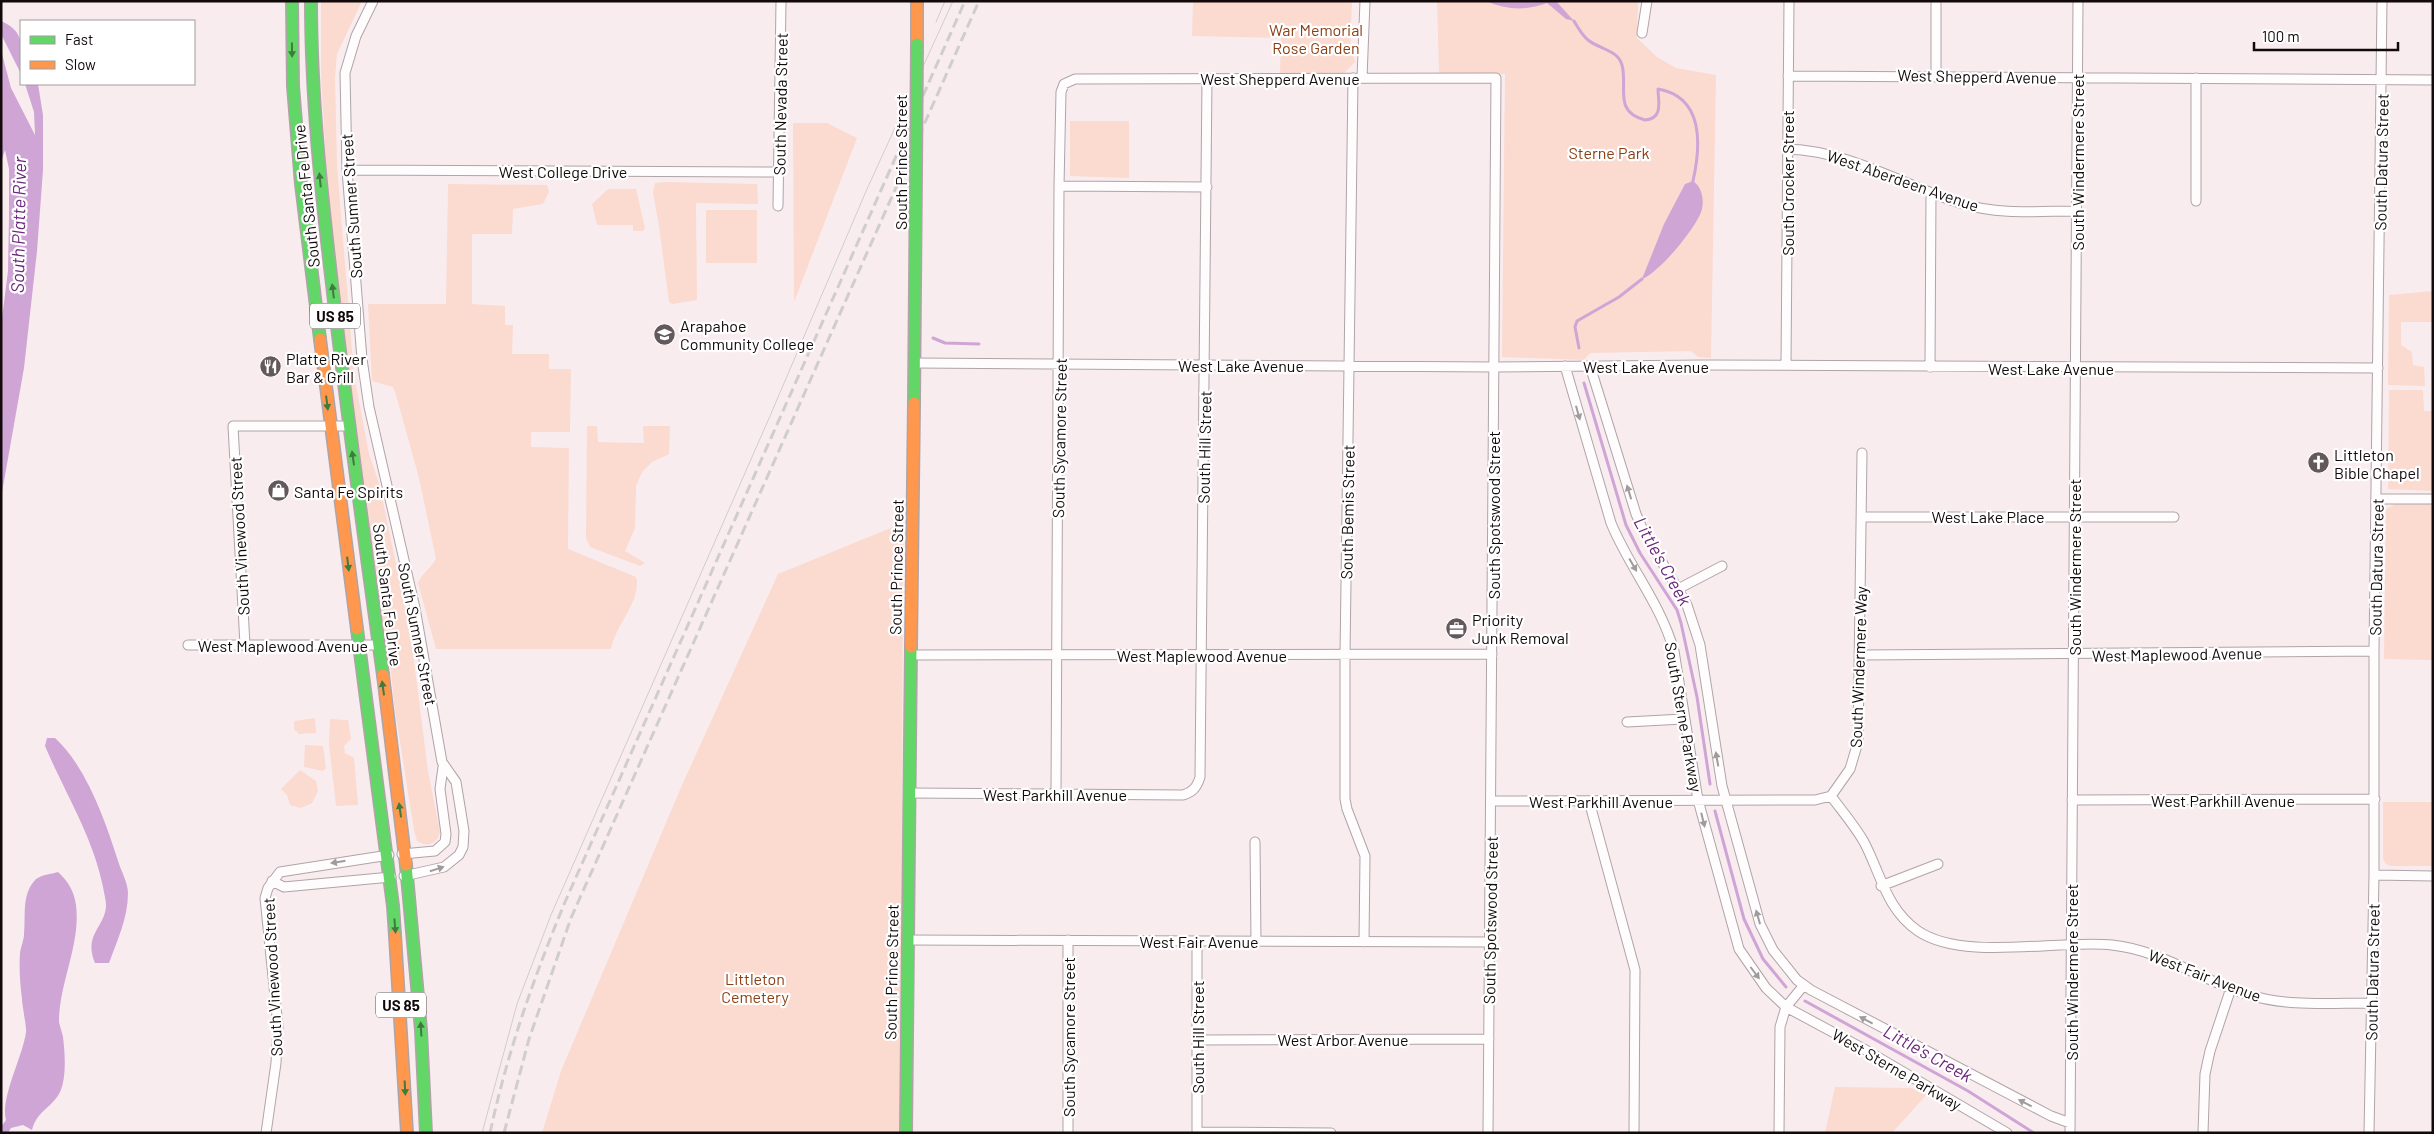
<svg xmlns="http://www.w3.org/2000/svg" width="2434" height="1134" viewBox="0 0 2434 1134" font-family="Barlow,sans-serif">
<style>
.green{fill:#fbdad0}
.water{fill:#cfa5d6}
.lines{fill:none;stroke-linecap:round;stroke-linejoin:round}
.stream{stroke:#cfa5d6;stroke-width:3}
.street-casing{stroke:#afa4a7;stroke-width:11}
.fast-casing{stroke:#afa4a7;stroke-width:14}
.slow-casing{stroke:#afa4a7;stroke-width:14}
.street{stroke:#fefcfd;stroke-width:9}
.fast{stroke:#63d668;stroke-width:11}
.slow{stroke:#ff974d;stroke-width:11}
.tram{stroke:#d0cdcd;stroke-width:1}
.rail{stroke:#d0cdcd;stroke-width:3;stroke-dasharray:10 5;stroke-linecap:butt}
.fast-bridge-casing{stroke:#afa4a7;stroke-width:14;stroke-linecap:butt}
.fast-bridge{stroke:#63d668;stroke-width:11}
.oneway{fill:#3f7a3e}
.oneway2{fill:#a09b9c}
.labels{text-anchor:middle;dominant-baseline:central;stroke-width:4.5;stroke-linejoin:round;paint-order:stroke}
.shield{fill:#fff;stroke:#595354;stroke-width:1}
.shield-label{font-size:15px;font-weight:bold;fill:#12090b}
.park-label{font-size:16px;fill:#8a3e13;stroke:#fff}
.street-label{font-size:16px;fill:#12090b;stroke:#fff}
.poi-label{font-size:16px;fill:#12090b;stroke:#fff;text-anchor:start}
.water-label{font-size:18px;font-style:italic;fill:#6a277b;stroke:#fff}
</style>
<rect width="100%" height="100%" fill="#f9ecef"/>
<path class="green" d="M321 1H362L337 54 335 78 337 165 354 375 369 454 379 483 410 630 428 771 440 832C437 844 428 848 417 841L414 830 395 711 389 654 377 604 330 235 321 75Z
M1193 1H1352L1350 50 1353 53 1355 62 1344 73H1280L1281 38 1192 36Z
M1437 1H1638L1637 38 1657 57 1676 68 1716 75 1711 358 1698 357 1691 351 1590 353 1584 360 1502 357 1505 74H1439Z
M1070 121H1129V178L1070 176Z
M793 123H827L857 138 794 302Z
M667 182 757 184 758 204 696 203 697 300 673 304 669 302 659 226 653 193 655 183Z
M448 184 547 185 549 192 543 204 513 209 512 234H472V304L505 306V325H513L512 354H549V369H571L570 432H531V447L569 448 568 549 636 577C642 601 615 625 611 649H436L418 583C422 573 431 568 436 559L419 478 396 395 393 387 372 381 368 304H446Z
M608 189H636L645 228 643 231H633V225H597L592 204Z
M706 210H757V263H706Z
M2433 291V322H2401V345L2412 352 2413 365 2424 367 2425 386 2388 385 2389 295Z
M2389 390H2423L2424 411H2433V491L2388 489Z
M587 426H597L598 442 639 443H644L643 426H670L669 454 652 462 642 472 636 486 635 528 625 551 645 563 640 566 590 547 586 538Z
M2395 504H2433V660L2384 659 2386 509Z
M903 523 901 1133H542L561 1071 682 785 778 574Z
M315 718 316 733 299 734 294 729V721Z
M330 719 348 720 351 739 344 746 345 753 354 758 358 805 336 806 329 744Z
M305 745 323 746 326 768 323 771 304 767Z
M300 770 316 781 318 791 312 803 301 808 290 805 287 795 281 789Z
M2383 802H2433V866H2390L2385 863 2383 858Z
M1835 1087 1910 1088 1929 1092 1892 1133H1825Z"/>
<path class="water" d="M1486 1H1556L1574 21 1566 19 1547 3C1526 11 1506 10 1486 1Z
M1 21C27 32 21 49 21 74L1 34Z
M1 50 11 88 35 135 34 112 25 84H38L43 115V170L37 251 24 368 1 498V326L8 271 9 217V169L5 150 1 162Z
M1693 181C1702 187 1704 199 1702 209 1698 226 1659 273 1642 279L1664 224 1685 184Z
M47 738H55C87 767 106 823 119 864 122 872 128 884 128 893 128 918 117 941 109 963H95C83 935 105 927 106 906 106 900 104 893 103 887 93 837 65 793 45 746Z
M58 872C68 881 74 891 76 905 81 944 59 983 59 1022 60 1027 62 1032 63 1037 65 1052 67 1080 59 1094 50 1109 37 1111 32 1130L23 1125 11 1128 8 1133H1V1127L6 1120C0 1098 23 1056 26 1032 27 1029 22 1005 22 999 20 984 19 967 20 953 21 946 24 940 24 934 26 916 21 894 36 879 41 875 51 874 58 872Z"/>
<g class="lines">
<path class="stream" d="M1574 21C1578 28 1582 35 1588 40 1599 49 1618 50 1622 65 1628 87 1613 112 1645 120 1664 119 1658 100 1658 89 1704 97 1701 145 1693 181
M933 338 945 343 979 344
M1579 348 1575 327 1577 321 1619 297 1642 279
M1584 383 1626 525 1640 553 1677 610 1681 623 1697 697 1710 784
M1715 811 1744 919 1763 959 1786 987
M1805 1001 1968 1091 2034 1133"/>
<defs>
<path id="street" d="M373 1 356 36 345 73 347 170 362 359 369 407 415 608 442 762 456 782 464 831 463 847 459 855 444 867 404 876
M1936 1V75
M1642 33 1647 1
M1788 76 2433 80
M1353 78 1345 655V799L1347 809 1365 856 1364 942
M1362 78 1365 1
M2196 78V201
M1788 149C1850 151 1904 186 1963 204 1999 215 2040 211 2077 211
M347 170 778 172
M1059 186 1207 187
M778 206 781 1
M915 363 1494 367 1704 365 2378 368
M1786 365 1789 1
M1565 366 1611 523C1630 569 1660 602 1674 651L1698 800 1739 949 1766 988 1786 1007 1864 1049 2007 1133
M1590 366 1636 514 1642 528 1687 605 1700 645 1722 786 1760 924 1773 950 1797 980 1811 990 2051 1116 2070 1123
M1930 367 1931 193
M2377 499H2433
M1862 517H2174
M1678 589 1722 566
M188 645H377
M245 645 233 426H349
M911 655 1492 654
M1860 655 2374 651
M1627 722 1683 719
M909 793 1183 795C1193 792 1197 787 1200 777L1207 79
M1056 793 1059 186 1061 92 1064 84 1075 79 1496 78 1488 1133
M1831 796C1842 811 1855 826 1864 842 1881 874 1886 909 1918 931 1964 962 2058 939 2112 945 2161 950 2201 980 2246 994 2286 1007 2329 1003 2370 1003
M1831 796 1850 769 1858 742 1862 453
M2072 800 2375 799
M1491 801 1815 800 1831 796
M1589 801 1635 970 1634 1133
M1255 842 1256 942
M402 854 435 851 445 842 446 834 440 789 443 767
M2374 875 2433 876
M272 881 284 887 391 877
M1881 886 1938 864
M908 940 1489 942
M1197 1040 1489 1039
M1197 1132 1331 1133
M266 1133 276 1063 278 1026 265 898 268 888 280 872 389 855
M1068 1133V940
M1197 1133V941
M1779 1133 1780 1027 1786 1007 1804 985
M2070 1133 2078 1
M2203 1133 2205 1074 2210 1051 2231 988
M2369 1133 2374 875V651L2382 1"/>
<path id="fast" d="M292 1 293 86 301 184 320 339
M311 1C311 96 321 190 332 284 347 415 365 545 383 675
M914 403 916 169
M357 629 393 906 395 935
M406 865 421 1030 426 1133
M906 1133 911 647"/>
<path id="slow" d="M917 1V44
M320 339 357 629
M911 647 914 403
M383 675 406 865
M395 935 407 1133"/>
</defs>
<use href="#street" class="street-casing"/>
<use href="#fast" class="fast-casing"/>
<use href="#slow" class="slow-casing"/>
<use href="#street" class="street"/>
<use href="#fast" class="fast"/>
<use href="#slow" class="slow"/>
<path class="tram" d="M936 22 945 1
M482 1133 517 1004 551 915 770 416 867 189 953 1"/>
<path class="rail" d="M490 1133C507 1053 534 977 565 902L965 1
M504 1133 529 1039 571 918 979 1"/>
<defs>
<path id="fast-bridge" d="M916 169 917 44"/>
</defs>
<use href="#fast-bridge" class="fast-bridge-casing"/>
<use href="#fast-bridge" class="fast-bridge"/>
</g>
<defs><path id="oneway-solid" d="M-6-.8H1V-3.2L6.5 0L1 3.2V.8H-6Z" transform="scale(1.25)"/></defs>
<g class="oneway">
<use href="#oneway-solid" transform="translate(292 50) rotate(89)"/>
<use href="#oneway-solid" transform="translate(320 180) rotate(-96)"/>
<use href="#oneway-solid" transform="translate(333 291) rotate(-97)"/>
<use href="#oneway-solid" transform="translate(327 403) rotate(83)"/>
<use href="#oneway-solid" transform="translate(353 458) rotate(-98)"/>
<use href="#oneway-solid" transform="translate(348 564) rotate(83)"/>
<use href="#oneway-solid" transform="translate(383 688) rotate(-98)"/>
<use href="#oneway-solid" transform="translate(400 810) rotate(-98)"/>
<use href="#oneway-solid" transform="translate(395 926) rotate(85)"/>
<use href="#oneway-solid" transform="translate(421 1029) rotate(-93)"/>
<use href="#oneway-solid" transform="translate(405 1088) rotate(87)"/>
</g>
<g class="oneway2">
<use href="#oneway-solid" transform="translate(1578 413) rotate(74)"/>
<use href="#oneway-solid" transform="translate(1629 492) rotate(-107)"/>
<use href="#oneway-solid" transform="translate(1633 565) rotate(60)"/>
<use href="#oneway-solid" transform="translate(1717 759) rotate(-100)"/>
<use href="#oneway-solid" transform="translate(1703 820) rotate(76)"/>
<use href="#oneway-solid" transform="translate(338 862) rotate(171)"/>
<use href="#oneway-solid" transform="translate(437 869) rotate(-17)"/>
<use href="#oneway-solid" transform="translate(1758 917) rotate(-106)"/>
<use href="#oneway-solid" transform="translate(1755 973) rotate(53)"/>
<use href="#oneway-solid" transform="translate(1866 1020) rotate(-152)"/>
<use href="#oneway-solid" transform="translate(2025 1103) rotate(-153)"/>
</g>
<defs>
<symbol id="university-disc" viewBox="-11 -11 22 22"><circle r="9.5" fill="#63585b" stroke="#fff"/><path d="M0-5L7-2L0 1L-7-2ZM-4 1L0 2.5L4 1V4Q0 6-4 4Z" fill="#fff"/></symbol>
<symbol id="restaurant-disc" viewBox="-11 -11 22 22"><circle r="9.5" fill="#63585b" stroke="#fff"/><path d="M-5-6h1v4h1v-4h1v4h1v-4h1v5L-1.5 .5V6h-2V.5L-5-1ZM5-6V6H3V1.5H1.5Q1.5-4 5-6Z" fill="#fff"/></symbol>
<symbol id="church-disc" viewBox="-11 -11 22 22"><circle r="9.5" fill="#63585b" stroke="#fff"/><path d="M-1.2-6h2.4v3.5h3.3v2.4h-3.3V6h-2.4V-.1h-3.3v-2.4h3.3Z" fill="#fff"/></symbol>
<symbol id="shop-disc" viewBox="-11 -11 22 22"><circle r="9.5" fill="#63585b" stroke="#fff"/><path d="M-5-2.5h2.3a2.7 3.5 0 0 1 5.4 0H5L5.5 6h-11ZM-1.5-2.5h3a1.5 2.3 0 0 0-3 0Z" fill="#fff"/></symbol>
<symbol id="office-disc" viewBox="-11 -11 22 22"><circle r="9.5" fill="#63585b" stroke="#fff"/><path d="M-6-3h4V-5.5h4V-3h4V5H-6ZM-1-4.5V-3h2v-1.5ZM-6 0V1H6V0Z" fill="#fff"/></symbol>
</defs>
<g fill-rule="evenodd">
<use href="#university-disc" x="652" y="322" width="25" height="25"/>
<use href="#restaurant-disc" x="258" y="354" width="25" height="25"/>
<use href="#church-disc" x="2306" y="450" width="25" height="25"/>
<use href="#shop-disc" x="266" y="478" width="25" height="25"/>
<use href="#office-disc" x="1444" y="616" width="25" height="25"/>
</g>
<g class="labels">
<g class="shield">
<rect x="310" y="303.5" width="50" height="25" rx="4"/>
<rect x="376" y="992.5" width="50" height="25" rx="4"/>
</g>
<g class="shield-label">
<text x="335" y="316">US 85</text>
<text x="401" y="1005">US 85</text>
</g>
<g class="park-label">
<text x="1316" y="29">War Memorial<tspan x="1316" dy="18">Rose Garden</tspan></text>
<text x="1609" y="152">Sterne Park</text>
<text x="755" y="978">Littleton<tspan x="755" dy="18">Cemetery</tspan></text>
</g>
<g class="street-label">
<text transform="translate(1977 76) rotate(1)">West Shepperd Avenue</text>
<text x="1280" y="78">West Shepperd Avenue</text>
<text transform="translate(780 104) rotate(-89)">South Nevada Street</text>
<text transform="translate(900 162) rotate(-90)">South Prince Street</text>
<text transform="translate(2077 162) rotate(-90)">South Windermere Street</text>
<text transform="translate(2381 162) rotate(-89)">South Datura Street</text>
<text x="563" y="171">West College Drive</text>
<text transform="translate(1903 180) rotate(19)">West Aberdeen Avenue</text>
<text transform="translate(1787 183) rotate(-90)">South Crocker Street</text>
<text transform="translate(306 196) rotate(-96)">South Santa Fe Drive</text>
<text transform="translate(351 206) rotate(-94)">South Sumner Street</text>
<text x="1241" y="365">West Lake Avenue</text>
<text x="1646" y="366">West Lake Avenue</text>
<text x="2051" y="368">West Lake Avenue</text>
<text transform="translate(1059 438) rotate(-89)">South Sycamore Street</text>
<text transform="translate(1204 447) rotate(-89)">South Hill Street</text>
<text transform="translate(1347 512) rotate(-89)">South Bemis Street</text>
<text transform="translate(1493 515) rotate(-90)">South Spotswood Street</text>
<text x="1988" y="516">West Lake Place</text>
<text transform="translate(239 536) rotate(-93)">South Vinewood Street</text>
<text transform="translate(896 567) rotate(-89)">South Prince Street</text>
<text transform="translate(2074 567) rotate(-90)">South Windermere Street</text>
<text transform="translate(2376 567) rotate(-89)">South Datura Street</text>
<text transform="translate(388 595) rotate(83)">South Santa Fe Drive</text>
<text transform="translate(418 634) rotate(79)">South Sumner Street</text>
<text x="283" y="645">West Maplewood Avenue</text>
<text transform="translate(2177 654) rotate(-1)">West Maplewood Avenue</text>
<text x="1202" y="655">West Maplewood Avenue</text>
<text transform="translate(1858 667) rotate(-88)">South Windermere Way</text>
<text transform="translate(1684 717) rotate(80)">South Sterne Parkway</text>
<text x="1055" y="794">West Parkhill Avenue</text>
<text x="2223" y="800">West Parkhill Avenue</text>
<text x="1601" y="801">West Parkhill Avenue</text>
<text transform="translate(1490 920) rotate(-89)">South Spotswood Street</text>
<text x="1199" y="941">West Fair Avenue</text>
<text transform="translate(891 972) rotate(-89)">South Prince Street</text>
<text transform="translate(2071 972) rotate(-90)">South Windermere Street</text>
<text transform="translate(2372 972) rotate(-89)">South Datura Street</text>
<text transform="translate(2205 975) rotate(21)">West Fair Avenue</text>
<text transform="translate(272 977) rotate(-93)">South Vinewood Street</text>
<text transform="translate(1068 1037) rotate(-90)">South Sycamore Street</text>
<text transform="translate(1197 1037) rotate(-90)">South Hill Street</text>
<text x="1343" y="1039">West Arbor Avenue</text>
<text transform="translate(1897 1069) rotate(30)">West Sterne Parkway</text>
</g>
<g class="poi-label">
<text x="680" y="325">Arapahoe<tspan x="680" dy="18">Community College</tspan></text>
<text x="286" y="358">Platte River<tspan x="286" dy="18">Bar &amp; Grill</tspan></text>
<text x="2334" y="454">Littleton<tspan x="2334" dy="18">Bible Chapel</tspan></text>
<text x="294" y="491">Santa Fe Spirits</text>
<text x="1472" y="619">Priority<tspan x="1472" dy="18">Junk Removal</tspan></text>
</g>
<g class="water-label">
<text transform="translate(18 225) rotate(-89)">South Platte River</text>
<text transform="translate(1663 561) rotate(61)">Little's Creek</text>
<text transform="translate(1928 1053) rotate(29)">Little's Creek</text>
</g>
</g>
<rect width="2434" height="1134" fill="none" stroke="#12090b" stroke-width="5"/>
<rect x="20" y="20" width="175" height="65" fill="#ffffff" stroke="#a09d9d"/>
<rect x="30" y="36" width="25" height="8" fill="#63d668" stroke="#a09d9d"/>
<text x="65" y="45" font-size="15" fill="#12090b">Fast</text>
<rect x="30" y="61" width="25" height="8" fill="#ff974d" stroke="#a09d9d"/>
<text x="65" y="70" font-size="15" fill="#12090b">Slow</text>
<path d="M2254 42v8h144v-8" fill="none" stroke="#12090b" stroke-width="2.5"/>
<text x="2262" y="42" font-size="15" fill="#12090b" stroke="#ffffff" stroke-width="4" paint-order="stroke">100 m</text>
</svg>
